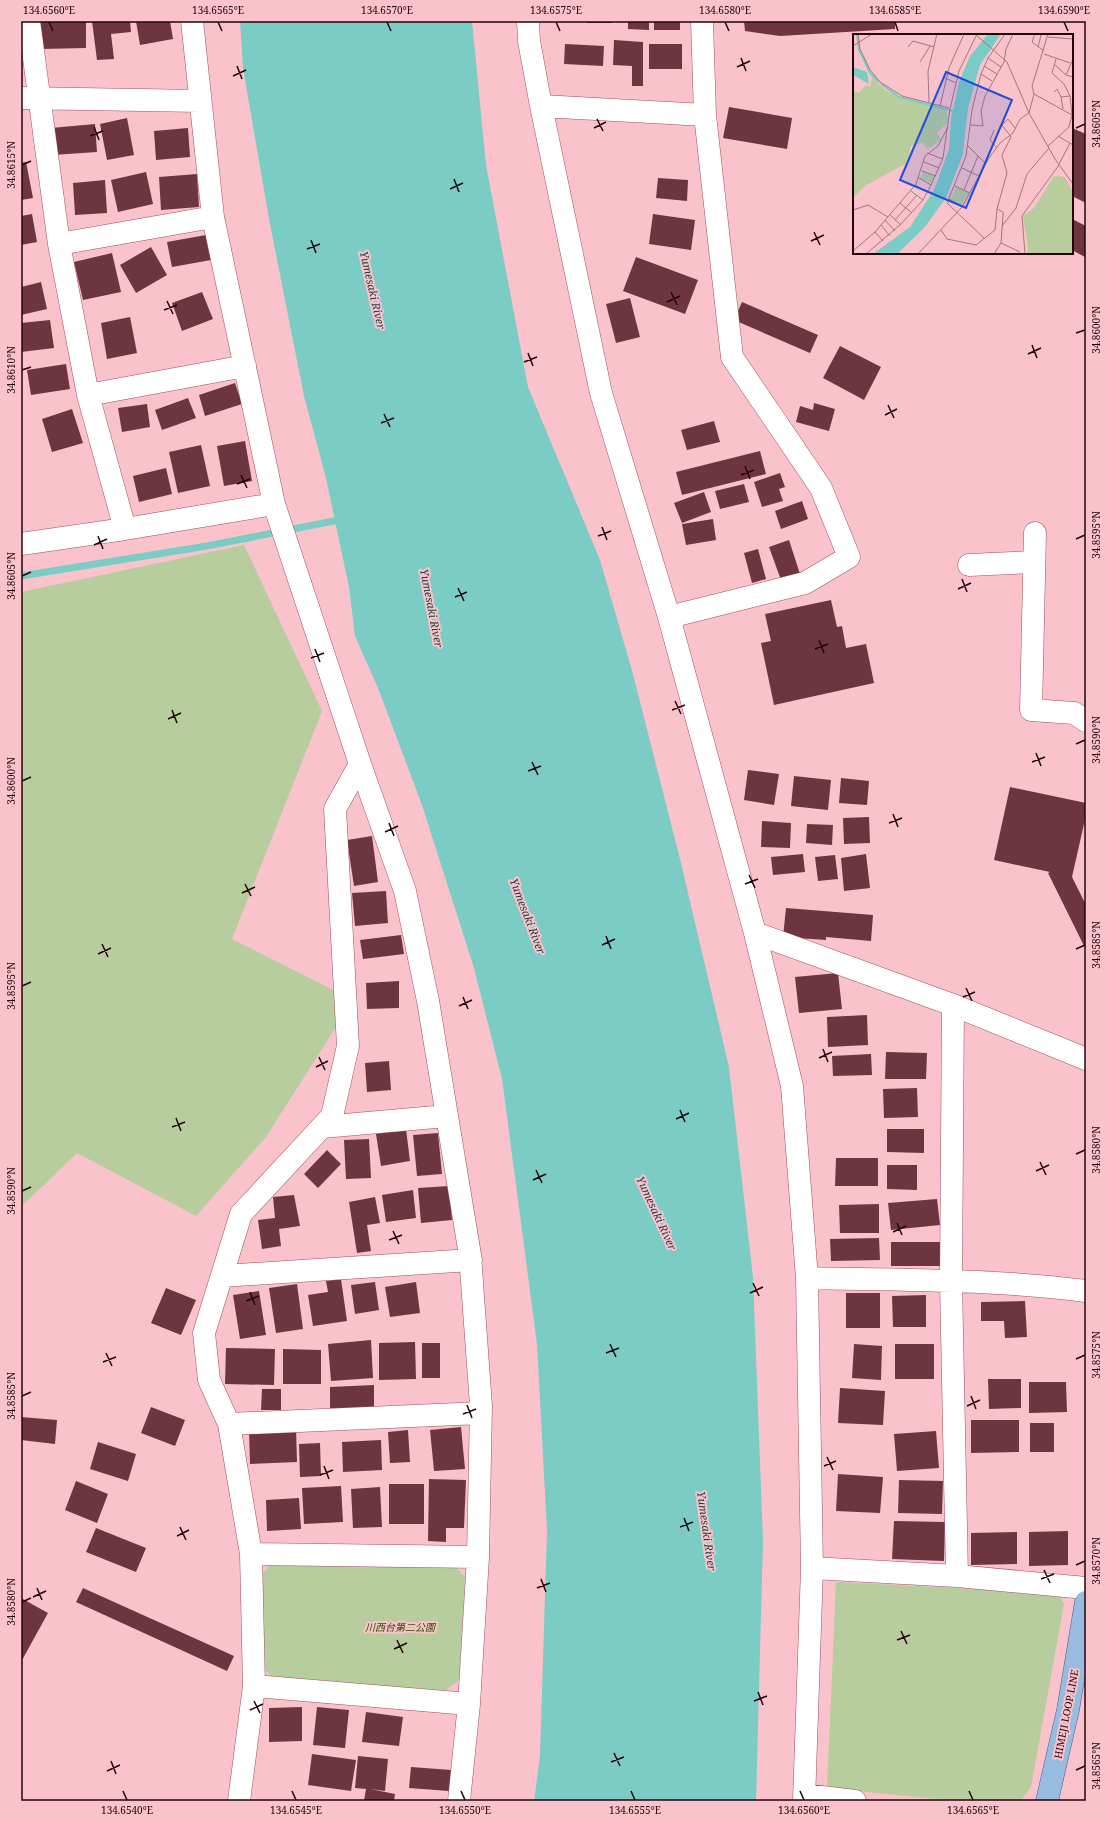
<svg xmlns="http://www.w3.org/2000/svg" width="1107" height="1822" viewBox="0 0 1107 1822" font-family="'Noto Serif','Noto Sans JP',serif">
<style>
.green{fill:#b7cd9e}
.water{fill:#7bccc5}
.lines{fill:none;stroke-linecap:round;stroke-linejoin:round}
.stream{stroke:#7bccc5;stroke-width:7}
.building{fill:#6d3540}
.minor-casing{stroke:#9d4f5f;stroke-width:23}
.major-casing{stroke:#435f87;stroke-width:23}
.minor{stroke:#fff;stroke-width:22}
.major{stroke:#98bcdf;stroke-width:22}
.ticks{fill:none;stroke:#23050c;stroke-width:1.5}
.labels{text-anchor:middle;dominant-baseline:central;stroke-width:4;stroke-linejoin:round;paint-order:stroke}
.park-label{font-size:10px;font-style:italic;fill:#32490d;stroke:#fac3cb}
.street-label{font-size:10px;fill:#23050c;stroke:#fac3cb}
.water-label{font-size:11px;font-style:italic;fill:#1a413e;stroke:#fac3cb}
.inset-river{fill:none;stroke:#7bccc5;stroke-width:2}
.inset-road{fill:none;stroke:#a4777f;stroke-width:1}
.view{fill:#1d4ed8;fill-opacity:0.15;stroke:#1d4ed8;stroke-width:2}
.inset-edge{fill:none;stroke:#23050c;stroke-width:2}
.neatline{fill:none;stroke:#23050c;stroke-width:1.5}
.ticks-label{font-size:10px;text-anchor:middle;fill:#23050c}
</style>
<rect width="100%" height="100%" fill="#fac3cb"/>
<path class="green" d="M244 545 322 711 232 939 353 1000 266 1137 196 1216 77 1153 21 1207V592Z
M270 1565 456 1567 465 1577 459 1680 445 1691 274 1679 264 1669 261 1575Z
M836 1582 1059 1593 1064 1604 1031 1787 1020 1801H956L827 1788Z"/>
<path class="water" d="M240 21H472L486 165 528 387 600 560 633 674 681 863 729 1067 753 1277 763 1541 756 1801H534L540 1756 547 1530 537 1344 502 1079 474 968 422 805 378 688 355 636 349 587 326 478 304 396 269 219 243 68Z"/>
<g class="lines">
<path class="stream" d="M21 576 207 546 344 519"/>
</g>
<path class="building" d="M40 21H86V48L41 49Z
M92 21H130L131 32 111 34 114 59 97 60Z
M136 21H170L173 39 140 45Z
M587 21H612V23H587Z
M628 21H649V30L628 29Z
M654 21H680V30H654Z
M744 21H895V29L780 36 745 31Z
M614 40 643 42V86H632V66L613 65Z
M565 44 604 46 603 66 564 64Z
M649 44H682V69H649Z
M729 107 792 118 787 149 723 138Z
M127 118 134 155 107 160 100 124Z
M95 124 97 152 53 155 51 128Z
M188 128 190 157 156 160 154 131Z
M1072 128 1086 134V203L1072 196Z
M26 162 33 198 21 200V163Z
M146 172 153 204 118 212 111 180Z
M197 174 199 207 161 210 159 177Z
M658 178 688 180 687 201 656 198Z
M105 180 107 213 75 215 73 183Z
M32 214 37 242 21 245V216Z
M653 214 695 220 691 250 649 244Z
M1072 219 1086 226 1085 257 1072 250Z
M206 235 211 260 172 267 167 242Z
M151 247 167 275 136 293 120 265Z
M112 253 121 292 83 300 74 262Z
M636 257 698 280 685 314 623 291Z
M41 282 47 309 21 315V287Z
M202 292 213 319 182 331 172 303Z
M630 298 640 337 616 343 606 304Z
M742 302 818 335 810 353 734 320Z
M130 317 137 353 107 359 101 323Z
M50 320 54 348 21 352V323Z
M840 346 881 367 864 400 823 378Z
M66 364 70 389 31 395 27 370Z
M235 383 242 404 205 416 199 395Z
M188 398 196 418 162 430 155 410Z
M814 403 835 409 829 431 796 422 800 406 813 410Z
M147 404 150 427 122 432 118 408Z
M72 409 83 443 52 452 42 419Z
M714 421 720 442 687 450 681 430Z
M245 441 252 481 224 486 217 446Z
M201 445 210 486 178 493 169 452Z
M760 451 766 474 682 495 676 472Z
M166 468 172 494 139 502 133 476Z
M780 473 785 487 779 489 783 501 762 507 754 482Z
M744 484 749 502 720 509 715 491Z
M704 492 711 512 682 523 674 503Z
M802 501 808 519 781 529 775 511Z
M713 519 716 540 686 545 682 524Z
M789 540 800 574 781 580 769 547Z
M758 549 766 579 752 583 744 553Z
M831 600 837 627 842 626 846 648 866 644 874 683 774 705 761 643 771 641 765 614Z
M748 770 779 774 774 805 744 800Z
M794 776 831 780 828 810 791 806Z
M841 778 869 781 867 805 839 803Z
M1010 787 1086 803V815L1072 877 1086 905V950L1048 873 1050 872 994 860Z
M869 817 870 843 844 844 843 818Z
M762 821 791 823 790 848 761 847Z
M807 824 833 825 832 845 806 843Z
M372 836 378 882 354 886 347 840Z
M803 854 805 872 773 875 771 857Z
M866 854 870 888 844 891 841 858Z
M835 855 838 879 818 881 815 857Z
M386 891 388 923 355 926 352 893Z
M786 908 873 915 871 941 826 937V940L783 937Z
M401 935 404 954 363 959 360 940Z
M838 973 842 1009 799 1013 795 977Z
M399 981V1008L367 1009 366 983Z
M867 1015 868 1045 828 1047 827 1017Z
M886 1052 927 1053 926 1079H885Z
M871 1054 872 1075 833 1076 832 1056Z
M389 1061 391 1090 367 1092 365 1063Z
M917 1088 918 1117 884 1118 883 1089Z
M406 1129 410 1161 381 1166 376 1134Z
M887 1129H924V1153L887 1152Z
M438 1133 442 1174 417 1176 413 1135Z
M369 1139 371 1178 346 1179 344 1140Z
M327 1150 341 1164 318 1188 304 1174Z
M836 1158H878V1186H835Z
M887 1165H917V1190L887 1189Z
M449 1186 452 1220 421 1223 418 1188Z
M413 1190 416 1218 386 1222 382 1195Z
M294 1195 300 1226 279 1229 281 1246 262 1249 258 1220 275 1218 273 1197Z
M375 1197 380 1223 367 1225 371 1251 357 1253 349 1202Z
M937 1199 940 1225 891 1230 888 1203Z
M879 1204V1233H840L839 1205Z
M879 1238 880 1260 831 1261 830 1239Z
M891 1242H940V1266H891Z
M341 1279 347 1321 313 1326 308 1295 328 1292 326 1281Z
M375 1282 379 1310 355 1314 351 1285Z
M416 1282 420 1313 390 1317 385 1287Z
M297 1284 303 1329 276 1333 269 1288Z
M166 1288 196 1300 181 1335 151 1323Z
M259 1291 266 1335 240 1339 233 1295Z
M846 1293H880V1328H846Z
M926 1295V1327H893L892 1296Z
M1025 1301 1027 1337 1005 1338 1004 1321H981V1302Z
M371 1340 373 1378 331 1381 328 1344Z
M415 1342 416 1379 379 1380V1343Z
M422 1343H440V1378H422Z
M854 1344 882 1346 881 1380 852 1378Z
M895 1344H934V1379H895Z
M226 1348 275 1349 274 1385 225 1384Z
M283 1349 321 1350V1384H283Z
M988 1379H1021V1408L989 1409Z
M1029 1382H1066L1067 1412 1029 1413Z
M374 1385V1407L330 1409V1387Z
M840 1388 885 1391 883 1425 838 1423Z
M262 1389H281V1410H261Z
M151 1407 185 1420 175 1446 141 1433Z
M21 1417 57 1420 55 1444 21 1440Z
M971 1420H1019V1452L971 1453Z
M1030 1423H1054V1452H1030Z
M461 1427 465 1469 434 1471 430 1430Z
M296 1428 297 1462 250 1464 249 1430Z
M408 1430 410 1462 390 1463 388 1432Z
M936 1431 939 1468 897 1471 894 1434Z
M381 1440 382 1470 343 1472 342 1442Z
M98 1442 136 1454 128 1481 90 1469Z
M320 1443 321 1476 300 1477 299 1444Z
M838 1474 883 1477 880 1513 836 1511Z
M429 1479 466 1480 464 1528H446V1542L428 1541Z
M899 1480 943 1481 942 1514 898 1513Z
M76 1481 108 1494 97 1523 65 1510Z
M389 1484H424V1524H389Z
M341 1486 343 1522 304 1524 302 1488Z
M380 1487 382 1527 353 1528 351 1489Z
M299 1498 301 1529 267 1531 266 1500Z
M894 1521 945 1522 944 1561 892 1559Z
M96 1528 146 1548 136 1572 86 1552Z
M1068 1531V1565L1029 1566V1532Z
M1017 1532V1564L971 1565V1533Z
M83 1588 234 1656 227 1671 76 1602Z
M21 1598 48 1613 21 1662Z
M302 1707V1741L269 1742V1708Z
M317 1707 349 1710 345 1748 313 1745Z
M366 1712 403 1717 399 1746 362 1742Z
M312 1754 356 1760 351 1791 308 1785Z
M358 1756 388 1759 385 1791 370 1789 395 1794 394 1801H364L366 1789 355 1788Z
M411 1767 451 1770 449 1791 409 1788Z"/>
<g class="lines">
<defs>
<path id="minor" d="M29 21 59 244 88 395 125 529
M192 21 213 217 274 504 360 764 405 891 428 1001 470 1255 481 1406 478 1557 469 1704 459 1801
M528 21 529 41 541 106 601 393 669 617 755 933 792 1086 807 1278 812 1568 804 1801
M21 98 200 101
M541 106 705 115
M59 244 213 217
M88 395 245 366
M1035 533 1031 710 1074 713 1086 721
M21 544 125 529 274 504
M969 565 1034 562
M669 617 805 583 849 557 821 488 732 357 705 115 702 21
M755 933 953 1005 1086 1059
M953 1005 951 1282 957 1576
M322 1127 447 1116
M222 1276 471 1260
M807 1278C900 1280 994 1279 1086 1291
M229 1424 481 1413
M251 1554 478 1557
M812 1568 957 1576 1086 1588
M254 1686 469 1704
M805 1795 855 1801
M239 1801 254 1686 251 1554 229 1424 209 1380 204 1333 241 1214 332 1116 348 1046 335 809 360 764"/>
<path id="major" d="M1047 1801 1068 1710 1086 1602"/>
</defs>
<use href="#minor" class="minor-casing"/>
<use href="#major" class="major-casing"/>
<use href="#minor" class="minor"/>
<use href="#major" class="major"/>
</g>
<path class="ticks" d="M49 22 53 31M218 22 222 31M387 22 391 31M556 22 560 31M725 22 729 31M895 22 898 31M1064 22 1068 31M741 58 746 71M237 66 242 79M737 67 750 61M233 76 246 70M597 119 603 131M94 127 99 140M594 128 606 122M1076 128 1085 124M90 136 103 131M22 165 31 161M454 179 459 192M450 189 463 183M814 232 820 245M311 240 316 253M811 241 824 235M307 249 320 244M671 292 677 305M167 301 173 314M667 302 680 296M164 310 177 305M1076 333 1085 330M1032 345 1037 358M528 353 533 366M1028 354 1041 348M524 362 537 357M22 370 31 367M888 405 894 418M384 414 390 427M885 415 897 409M381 423 394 418M745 466 750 479M241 475 247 488M741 475 754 470M237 484 250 479M602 527 607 540M98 536 103 549M598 536 611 531M1076 539 1085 535M94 545 107 539M22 576 31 572M962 579 967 592M458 588 464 601M958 589 971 583M455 597 467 592M819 640 824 653M315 649 320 662M815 649 828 644M311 658 324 653M675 701 681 714M172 710 177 723M672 710 685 705M168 719 181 713M1076 744 1085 740M1036 753 1041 766M532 762 538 775M1032 762 1045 757M528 771 541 766M22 781 31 777M893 814 898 827M389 823 394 836M889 823 902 818M385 832 398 826M749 875 755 888M245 884 251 896M745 884 758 879M242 893 255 887M606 936 611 949M102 944 108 957M602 945 615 939M1076 949 1085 945M98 954 111 948M22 986 31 982M966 988 972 1001M463 997 468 1009M963 997 975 992M459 1006 472 1000M823 1049 828 1062M319 1057 325 1070M819 1058 832 1052M316 1067 328 1061M680 1110 685 1122M176 1118 181 1131M676 1119 689 1113M172 1127 185 1122M1076 1154 1085 1150M1040 1162 1046 1175M536 1170 542 1183M1036 1171 1049 1165M533 1180 546 1174M22 1191 31 1187M897 1223 902 1235M393 1231 399 1244M893 1232 906 1226M389 1240 402 1235M753 1283 759 1296M250 1292 255 1305M750 1293 763 1287M246 1301 259 1296M610 1344 616 1357M106 1353 112 1366M606 1353 619 1348M1076 1359 1085 1355M103 1362 116 1357M22 1396 31 1392M971 1396 976 1409M467 1405 472 1418M967 1406 980 1400M463 1414 476 1409M827 1457 833 1470M324 1466 329 1479M824 1466 836 1461M320 1475 333 1470M684 1518 689 1531M180 1527 186 1540M680 1527 693 1522M177 1536 189 1530M1076 1565 1085 1561M1044 1570 1050 1583M541 1579 546 1592M1041 1579 1054 1574M37 1588 42 1600M537 1588 550 1583M33 1597 46 1591M22 1602 31 1598M901 1631 907 1644M397 1640 403 1653M897 1640 910 1635M394 1649 407 1643M758 1692 763 1705M254 1701 260 1713M754 1701 767 1696M250 1710 263 1704M614 1753 620 1766M111 1761 116 1774M611 1762 624 1757M1076 1770 1085 1766M107 1771 120 1765M123 1791 127 1800M292 1791 296 1800M461 1791 465 1800M631 1791 635 1800M800 1791 804 1800M969 1791 973 1800"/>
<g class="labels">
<g class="park-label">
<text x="400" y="1627">川西台第二公園</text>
</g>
<g class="street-label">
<text transform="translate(1066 1714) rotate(-79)">HIMEJI LOOP LINE</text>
</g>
<g class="water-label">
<text transform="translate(373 290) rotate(77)">Yumesaki River</text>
<text transform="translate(432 608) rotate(79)">Yumesaki River</text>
<text transform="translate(528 916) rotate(69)">Yumesaki River</text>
<text transform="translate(657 1213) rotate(65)">Yumesaki River</text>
<text transform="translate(707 1531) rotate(82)">Yumesaki River</text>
</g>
</g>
<g transform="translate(853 34)">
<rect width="220" height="220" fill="#fac3cb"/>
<path d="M19 43 32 56 47 64 94 76 95 88 84 99 89 106 74 115 69 108 57 113 56 128 13 151 0 164V57L6 59 12 52H18ZM70 138 81 142 78 149 67 144ZM201 142 212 143 220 159V220H174L175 214 170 182 181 174ZM103 153 116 159 108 171 97 165Z" fill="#b7cd9e"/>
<path d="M135 0H148L127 31 115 74 110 120 93 164 71 194 44 220H20L57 193 81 156 96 115 98 85 106 48 117 22ZM0 33 14 38 16 50 0 41Z" fill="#7bccc5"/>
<path class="inset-river" d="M4 1 6 16 17 39 26 48M28 50 46 63 100 77"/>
<path class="inset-road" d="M5 0 7 15 17 36 27 48 49 62 96 74M122 0 154 28 176 79 202 125 220 150M182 0 179 8 191 17M195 3 220 5M0 12 19 0M55 13 60 7 81 13M185 13 188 1M191 20 217 29M135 24 148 33M203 25 199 39 211 50 217 62M220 25 213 41 220 43M67 28 77 12M201 30 213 41M131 32 144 40M128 40 139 47M90 43 103 49M201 58 204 55 208 63M181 60 219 81M76 69 75 37 84 0M87 72 96 34 111 0M118 91 130 92 128 77 132 62 151 28 153 15 160 0M141 96 137 106 144 114M205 102 220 111M115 112 133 130M195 112 216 93 219 81 217 62 208 63 210 75M74 119 90 125M71 128 86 134M206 130 217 109M109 134 126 142M69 137 83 142M66 144 78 151M62 151 74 158M102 152 117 159M111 156 125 122M58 157 70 166M96 165 109 172M47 169 59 179M0 176 15 171 35 183M37 181 48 191M32 186 42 197M42 186 64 161M28 191 37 202M149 192 163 174 174 140 196 114M88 196 94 205 123 211 142 196 144 175 154 139 149 121 158 103 149 91 155 85 162 94M22 198 30 207M132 205 94 169 113 122 119 76 128 40 135 24 152 0M148 209 167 218M0 217 22 198 63 150 72 122 85 112 95 93M13 220 48 190 70 166 78 151 90 124 97 75 106 37 124 0M65 220 109 173 136 124 147 109 160 99 167 85 176 79 181 60 179 52 195 0M141 220 148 209 150 182V178L144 175M172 220 169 182 206 131"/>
<path class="view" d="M93 38 159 66 113 174 47 146Z"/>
<rect width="220" height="220" class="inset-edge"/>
</g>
<rect width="1107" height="1822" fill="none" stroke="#fac3cb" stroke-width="44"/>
<rect x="22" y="22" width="1063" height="1778" class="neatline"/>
<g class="ticks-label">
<text x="49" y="14">134.6560°E</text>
<text x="218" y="14">134.6565°E</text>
<text x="387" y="14">134.6570°E</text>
<text x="556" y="14">134.6575°E</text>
<text x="725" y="14">134.6580°E</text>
<text x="895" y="14">134.6585°E</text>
<text x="1064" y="14">134.6590°E</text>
<text transform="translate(1096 124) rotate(-90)" y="4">34.8605°N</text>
<text transform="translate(11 165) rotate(-90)" y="4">34.8615°N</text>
<text transform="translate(1096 330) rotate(-90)" y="4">34.8600°N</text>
<text transform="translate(11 370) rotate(-90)" y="4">34.8610°N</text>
<text transform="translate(1096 535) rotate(-90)" y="4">34.8595°N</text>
<text transform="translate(11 576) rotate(-90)" y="4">34.8605°N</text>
<text transform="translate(1096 740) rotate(-90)" y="4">34.8590°N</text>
<text transform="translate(11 781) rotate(-90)" y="4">34.8600°N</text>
<text transform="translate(1096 945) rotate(-90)" y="4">34.8585°N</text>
<text transform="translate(11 986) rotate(-90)" y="4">34.8595°N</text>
<text transform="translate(1096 1150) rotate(-90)" y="4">34.8580°N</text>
<text transform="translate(11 1191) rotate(-90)" y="4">34.8590°N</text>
<text transform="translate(1096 1355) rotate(-90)" y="4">34.8575°N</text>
<text transform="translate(11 1396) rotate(-90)" y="4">34.8585°N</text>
<text transform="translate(1096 1561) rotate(-90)" y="4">34.8570°N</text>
<text transform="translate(11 1602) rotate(-90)" y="4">34.8580°N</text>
<text transform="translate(1096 1766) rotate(-90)" y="4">34.8565°N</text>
<text x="127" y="1814">134.6540°E</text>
<text x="296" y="1814">134.6545°E</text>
<text x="465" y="1814">134.6550°E</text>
<text x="635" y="1814">134.6555°E</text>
<text x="804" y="1814">134.6560°E</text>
<text x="973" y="1814">134.6565°E</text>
</g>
</svg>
